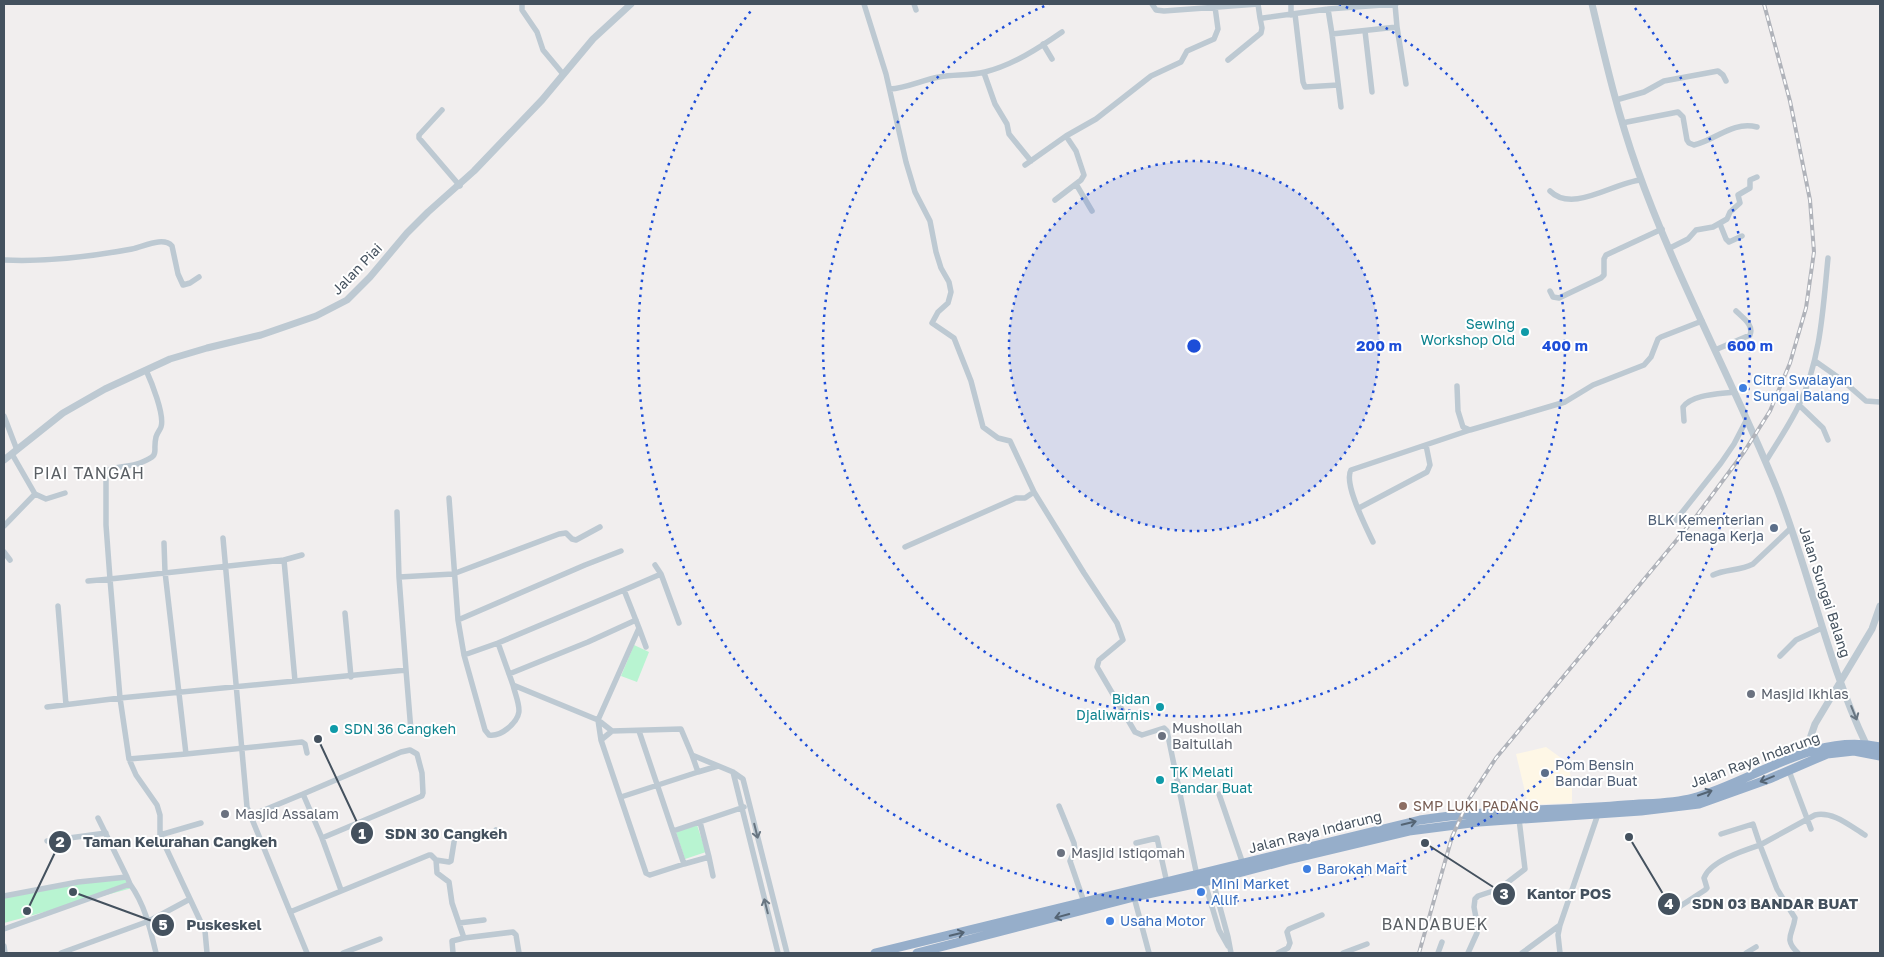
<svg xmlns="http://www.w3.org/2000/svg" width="1884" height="957" viewBox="0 0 1884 957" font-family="'Golos Text',sans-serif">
<rect width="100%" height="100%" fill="#f1eeee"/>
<!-- commercial -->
<path fill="#fef7e6" d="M1546,747L1568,763L1572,783V803L1524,805L1527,800L1516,754Z"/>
<!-- green -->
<path fill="#b8f4d1" d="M634,645L649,652L637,682L621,676Z
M697,825L706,852L685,859L676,832Z
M126,879L132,888L4,923V898L79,884Z"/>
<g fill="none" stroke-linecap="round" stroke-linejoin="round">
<!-- minor -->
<path stroke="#bdc9d2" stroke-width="5.5" d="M522,4V10L537,32L543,50L563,74
M864,4L886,74L906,162L915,192L930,221L936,252L941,268L949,282L951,292L948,303L938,312L932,323L954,338L971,381L983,427L998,438L1010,441L1034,492L1084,573L1117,623L1123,640L1099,660L1097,667L1135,732L1142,735L1164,728L1167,731L1197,876
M914,4L916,10
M1152,4L1156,10L1164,11L1258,4L1260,18H1263L1328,9L1396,4
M1395,4L1397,27
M1328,9L1332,34L1397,27L1406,84
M1295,14L1303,82L1305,87L1338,85
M1291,15V4
M1365,31L1372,92
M1332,34L1341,107
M1043,44L1052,59
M1228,60L1261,33L1262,28L1260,18
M984,73L995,104L1007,124L1009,134L1031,161
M890,89C907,88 922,80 939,77C954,74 969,76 985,72C1013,65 1039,48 1062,32
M1616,100L1644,92L1664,81L1718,71L1723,75L1726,81
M442,110L419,135V138L460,186
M1622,123L1678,112L1683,117L1687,140L1689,143L1694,145C1716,140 1732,121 1757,127
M1025,165L1066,136L1096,119L1151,76L1181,62L1187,51L1214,39L1218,29L1215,7
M1076,184L1092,211
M1550,191C1573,214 1614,182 1641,180
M1055,200L1081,180L1084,175L1076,151L1066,136
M1720,224L1726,239L1729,242L1742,236
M1670,248L1688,239L1696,230L1713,227L1727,219L1730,212L1740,203L1738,195L1750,188V180L1757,177
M4,260C47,262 89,257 132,249C143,247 163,236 172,246L178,274L183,285L190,283L199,277
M1550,291L1553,297L1559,298L1601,278L1604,275V259L1606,255L1662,229
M1715,350L1750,335C1754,325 1743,318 1736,311
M1815,361L1842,380L1866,401L1880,402
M1457,386L1458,411L1463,427L1470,430L1477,428L1565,402L1593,385L1644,365L1651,357L1658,339L1661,337L1702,321
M1799,405L1823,428L1828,440
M4,416L17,450
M1684,421L1683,407C1692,394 1720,394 1734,392
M12,454L35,494
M1766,461C1777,443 1790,424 1799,405C1821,359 1823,308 1828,258
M449,498L458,620L585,565L621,551
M1359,508L1427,472L1430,465L1426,445
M1676,520L1721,463L1734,444L1747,419
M4,526L35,494L46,499L65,493
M223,538L247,807L307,953
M1373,542C1366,527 1343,483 1351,470L1470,430
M905,547L1016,498H1025L1034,492
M4,552L10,560
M284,560L302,555
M655,565L661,574L679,623
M1713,575C1726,569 1740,571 1753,564L1791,528
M399,577L453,574L559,534L566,533L572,539L576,540L600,527
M88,581L110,579L106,525V471C114,466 130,467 140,463C162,454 152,454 156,437C157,433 160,430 161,427C165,415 151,381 146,370
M624,590L639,628L598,720L513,685L498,643Z
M624,590L661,574
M58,606L66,705
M345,613L351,677
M458,620L464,655L485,730L489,735C496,736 502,733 507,729C526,714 518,705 513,685
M639,628L646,647
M464,655L498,643
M1780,656L1796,640L1822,628
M406,670L411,731
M509,674L588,642L636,620
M295,681L406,670L399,577L397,512
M47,707L120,698L295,681L284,560L110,579L120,698L129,759L136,775L157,805L160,815V835L205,931L207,953
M639,731L684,864L709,857L700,822
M601,740L598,720L612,731
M186,754L302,742L305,744L307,753
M692,755L733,772L743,779L787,953
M129,759L186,754L165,572L164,543
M1789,771L1811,829
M698,772L718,766
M733,772L778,953
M303,794L401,752L410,750L417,754L422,773L423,793L422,796L322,838
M1219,794L1243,864
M621,797L698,772L692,755L681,729L612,731L601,740L646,873L650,875L684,864
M1059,806L1074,843L1075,850L1070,861L1084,902
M250,816L303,794L322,838L341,890
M98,818L127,877
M496,830L492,835L457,833L455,836L451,861L449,862L436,860L437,873L449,882L452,903L464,938L513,932L516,935L519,953
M673,831L744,807
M160,835L201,823
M47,841L106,833
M1136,843L1157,838L1167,883
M709,857L713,876
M1212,878L1228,937L1231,953
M1204,880L1219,930L1228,946
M4,896L78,882L127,877L130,884
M1134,897L1149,953
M1679,907L1705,890L1707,888L1704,878C1710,861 1745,850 1760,845L1753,824L1721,834
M290,912L429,855H431L436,860
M459,923L484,920
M4,929L130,884C145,905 150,928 156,953
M4,946L5,953
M61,953L149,921L190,899
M343,953L380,939
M453,953L452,941L464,938
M1278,953L1288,948L1290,943L1287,932L1289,929L1322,915
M1343,953L1367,944
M1438,953L1442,942
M1468,953L1477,933V923L1474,907L1475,899L1478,896L1499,889L1525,869L1519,819
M1522,953L1560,925
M1560,953L1558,935L1560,925L1598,814
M1746,953L1756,947
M1798,953C1783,939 1793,934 1795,918L1777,889L1760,845L1815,815C1833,811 1850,826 1865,835"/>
<!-- tertiary -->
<path stroke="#bdc9d2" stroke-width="7" d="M1592,4C1605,59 1618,115 1637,168C1676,278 1733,381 1777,489C1810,573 1827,662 1866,744
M4,460L63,413L105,389L170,359L207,348L261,335L316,316L347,300L370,277L407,233L428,212L474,171L542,100L593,39L631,4
M1805,753L1815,724L1872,629L1880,606"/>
<!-- trunk -->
<path stroke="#96aeca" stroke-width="9" d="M875,953L1420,820C1488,809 1556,811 1625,805C1647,803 1671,804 1693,798C1755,781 1813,732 1880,747
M917,953L1134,897L1212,880L1288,860L1409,831L1479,822L1641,811L1699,804L1769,779L1827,754L1854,751L1880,756"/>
<!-- rail casing -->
<g stroke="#b0b3ba" stroke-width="4">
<path id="rail" d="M1419,953L1452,837L1469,799L1496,758L1695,518L1744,452L1770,411L1790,363L1806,308L1814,252L1810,200L1790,101L1764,4"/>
</g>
<!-- rail -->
<use href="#rail" stroke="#fff" stroke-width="2" stroke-dasharray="5.5" stroke-linecap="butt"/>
</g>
<!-- one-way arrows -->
<defs><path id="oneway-shaft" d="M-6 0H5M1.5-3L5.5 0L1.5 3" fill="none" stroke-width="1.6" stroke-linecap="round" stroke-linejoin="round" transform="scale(1.25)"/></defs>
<g stroke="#687581">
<use href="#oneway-shaft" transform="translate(1854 713) rotate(68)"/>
<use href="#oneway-shaft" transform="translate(756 831) rotate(76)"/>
<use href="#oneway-shaft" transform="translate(766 906) rotate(-104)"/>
</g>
<g stroke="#546474">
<use href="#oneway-shaft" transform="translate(1767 779) rotate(158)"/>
<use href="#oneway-shaft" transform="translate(1705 793) rotate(-19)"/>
<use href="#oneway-shaft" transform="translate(1409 823) rotate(-14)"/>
<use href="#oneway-shaft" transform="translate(1062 916) rotate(165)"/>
<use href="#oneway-shaft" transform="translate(957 934) rotate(-14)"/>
</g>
<!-- distance rings -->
<circle cx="1194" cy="346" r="185" fill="#1d4ed8" fill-opacity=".12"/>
<g fill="none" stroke="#1d4ed8" stroke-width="2.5" stroke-dasharray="2.5 5">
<circle cx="1194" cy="346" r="185"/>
<path d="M1339 4A371 371 0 1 1 1049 4"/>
<path d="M1635 8A556 556 0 1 1 753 8"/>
</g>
<!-- markers -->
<g fill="#0f9aa8" stroke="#fff" stroke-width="2">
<circle cx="1525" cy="332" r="5"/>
<circle cx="1160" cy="707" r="5"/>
<circle cx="334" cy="729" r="5"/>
<circle cx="1160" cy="780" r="5"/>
</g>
<g fill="#3f7fe0" stroke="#fff" stroke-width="2">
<circle cx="1743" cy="388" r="5"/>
<circle cx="1307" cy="869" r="5"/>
<circle cx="1201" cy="892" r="5"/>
<circle cx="1110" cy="921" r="5"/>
</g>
<g fill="#5c6f8a" stroke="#fff" stroke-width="2">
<circle cx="1774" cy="528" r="5"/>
<circle cx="1545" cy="773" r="5"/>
</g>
<g fill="#6b7280" stroke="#fff" stroke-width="2">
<circle cx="1751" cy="694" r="5"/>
<circle cx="1162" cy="736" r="5"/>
<circle cx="225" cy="814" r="5"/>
<circle cx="1061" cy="853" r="5"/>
</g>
<circle fill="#8d6e63" stroke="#fff" stroke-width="2" cx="1403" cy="806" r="5"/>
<g text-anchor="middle" stroke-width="4" stroke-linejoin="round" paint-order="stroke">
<!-- street labels -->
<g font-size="14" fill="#44515e" stroke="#fff">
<text transform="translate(357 269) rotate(-46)" y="5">Jalan Piai</text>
<text transform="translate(1825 592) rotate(72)" y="5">Jalan Sungai Balang</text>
<text transform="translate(1755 760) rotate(-20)" y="5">Jalan Raya Indarung</text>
<text transform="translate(1315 832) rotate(-14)" y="5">Jalan Raya Indarung</text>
</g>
<!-- culture labels -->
<g font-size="14" fill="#0d838f" stroke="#fff" text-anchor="end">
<text x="1515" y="329">Sewing<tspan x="1515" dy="16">Workshop Old</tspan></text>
<text x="1150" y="704">Bidan<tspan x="1150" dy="16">Djaliwarnis</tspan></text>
<text x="344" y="734" text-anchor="start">SDN 36 Cangkeh</text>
<text x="1170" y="777" text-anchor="start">TK Melati<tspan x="1170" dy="16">Bandar Buat</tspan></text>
</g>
<!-- shop labels -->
<g font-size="14" fill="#366cbe" stroke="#fff" text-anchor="start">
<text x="1753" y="385">Citra Swalayan<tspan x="1753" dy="16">Sungai Balang</tspan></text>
<text x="1317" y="874">Barokah Mart</text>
<text x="1211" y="889">Mini Market<tspan x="1211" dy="16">Allif</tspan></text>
<text x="1120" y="926">Usaha Motor</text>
</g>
<!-- service labels -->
<g font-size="14" fill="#4e5e75" stroke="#fff" text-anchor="end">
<text x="1764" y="525">BLK Kementerian<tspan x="1764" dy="16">Tenaga Kerja</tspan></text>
<text x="1555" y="770" text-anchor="start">Pom Bensin<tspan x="1555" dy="16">Bandar Buat</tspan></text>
</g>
<!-- worship labels -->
<g font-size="14" fill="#5b616d" stroke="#fff" text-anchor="start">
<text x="1761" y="699">Masjid Ikhlas</text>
<text x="1172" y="733">Mushollah<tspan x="1172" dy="16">Baitullah</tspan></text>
<text x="235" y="819">Masjid Assalam</text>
<text x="1071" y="858">Masjid Istiqomah</text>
</g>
<!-- education labels -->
<g font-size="14" fill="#785e54" stroke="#fff" text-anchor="start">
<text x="1413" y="811">SMP LUKI PADANG</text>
</g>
<!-- quarter labels -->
<g font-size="16" letter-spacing="1" fill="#5a5f64" stroke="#fff">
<text x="89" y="479">PIAI TANGAH</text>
<text x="1435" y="930">BANDABUEK</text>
</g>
</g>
<circle cx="1194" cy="346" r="8" fill="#1d4ed8" stroke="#fff" stroke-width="2.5"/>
<g font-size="15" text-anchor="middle" font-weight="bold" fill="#1d4ed8" stroke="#fff" stroke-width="4" stroke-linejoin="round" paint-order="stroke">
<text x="1379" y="351">200 m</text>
<text x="1565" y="351">400 m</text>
<text x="1750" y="351">600 m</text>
</g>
<!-- callouts -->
<path fill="none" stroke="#44515e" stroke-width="2" d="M318 739L362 833M27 911L60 842M1425 843L1504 894M1629 837L1669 904M73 892L163 925"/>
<g fill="#44515e" stroke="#fff" stroke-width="2">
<circle cx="318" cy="739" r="5"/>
<circle cx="27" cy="911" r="5"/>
<circle cx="1425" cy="843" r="5"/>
<circle cx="1629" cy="837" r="5"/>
<circle cx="73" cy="892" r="5"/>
<circle cx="362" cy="833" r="12"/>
<circle cx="60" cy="842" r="12"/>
<circle cx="1504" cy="894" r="12"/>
<circle cx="1669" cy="904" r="12"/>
<circle cx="163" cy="925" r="12"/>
</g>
<g font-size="15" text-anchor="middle" font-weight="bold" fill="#fff">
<text x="362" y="839">1</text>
<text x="60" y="847">2</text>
<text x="1504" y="899">3</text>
<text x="1669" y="909">4</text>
<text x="163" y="930">5</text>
</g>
<g font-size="15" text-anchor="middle" font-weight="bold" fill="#44515e" stroke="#fff" stroke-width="4" stroke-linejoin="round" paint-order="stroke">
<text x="446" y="839">SDN 30 Cangkeh</text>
<text x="180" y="847">Taman Kelurahan Cangkeh</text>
<text x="1569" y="899">Kantor POS</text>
<text x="1775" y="909">SDN 03 BANDAR BUAT</text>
<text x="224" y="930">Puskeskel</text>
</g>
<!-- border -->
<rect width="1884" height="957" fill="none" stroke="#44515e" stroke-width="10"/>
</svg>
